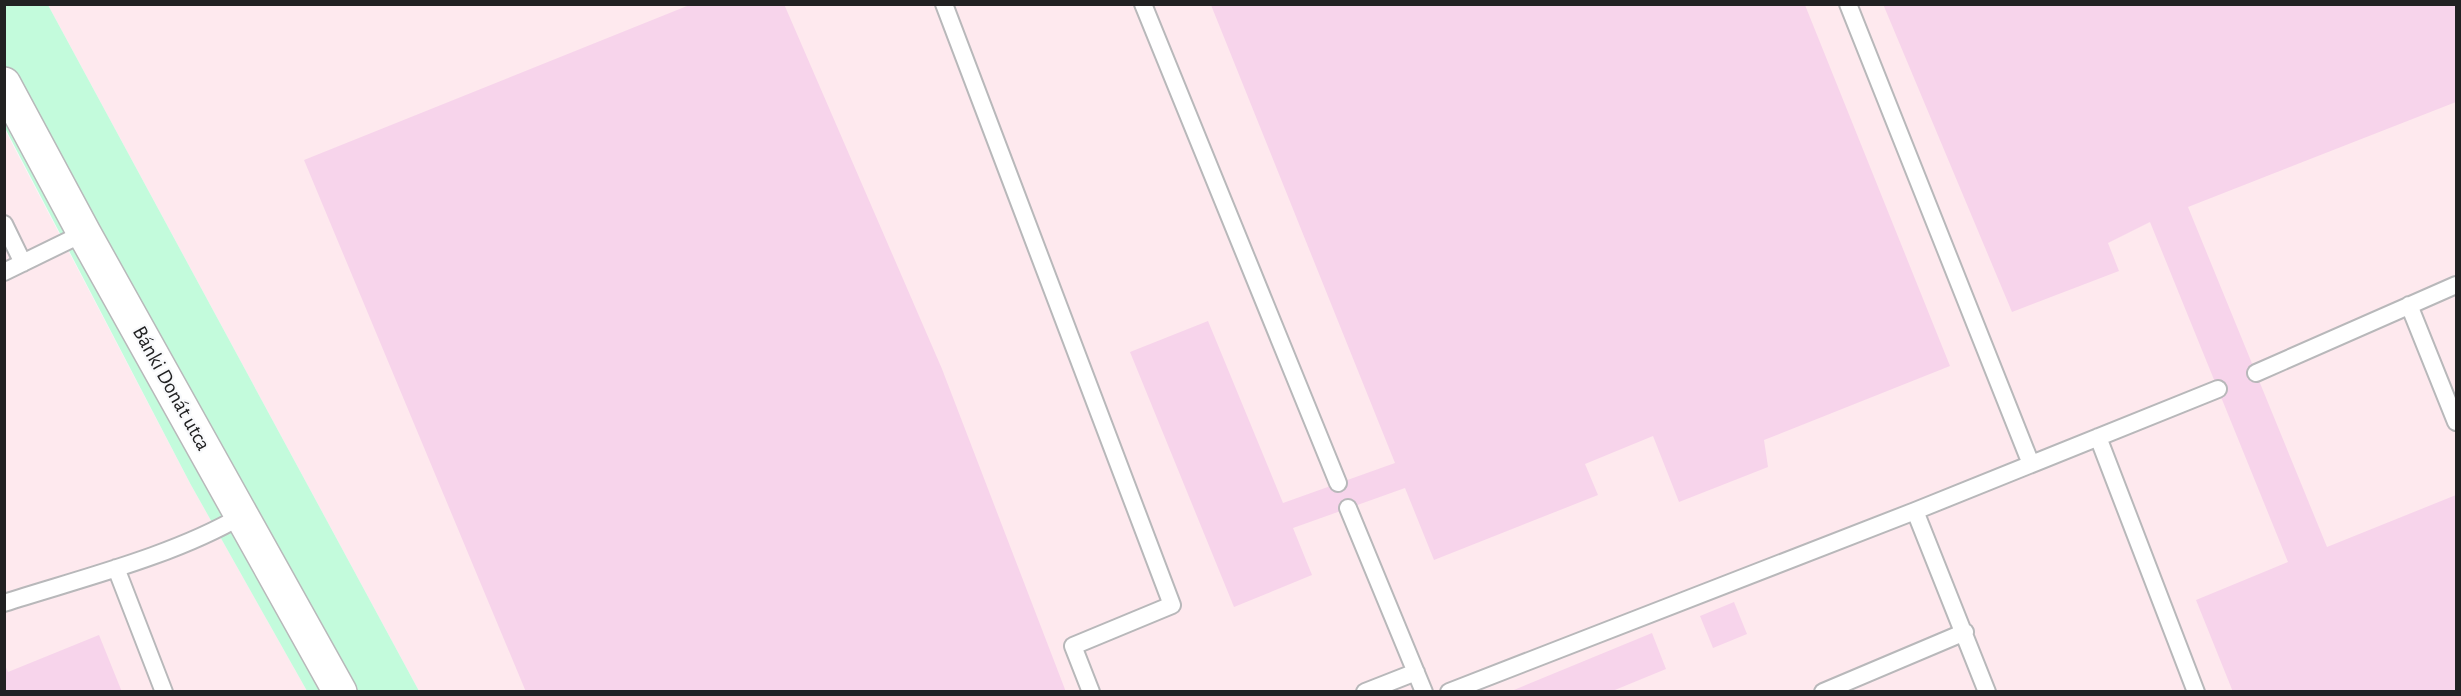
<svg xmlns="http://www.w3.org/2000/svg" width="2461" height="696" viewBox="0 0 2461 696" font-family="'Alegreya Sans',sans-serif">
<rect width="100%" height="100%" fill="#f8f9fb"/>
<!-- industrial -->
<path fill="#fee9ee" d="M48,5H2456V691H419Z
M4,128L191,485L307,691H5Z"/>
<!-- green -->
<path fill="#c3fbdc" d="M4,5H48L419,691H307L191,485L5,128Z"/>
<!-- building -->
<path fill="#f7d4eb" d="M692,4H784L942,369L1066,692H526L304,160Z
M1883,4H2456V102L2188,207L2327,547L2456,495V692H2233L2196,600L2288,562L2150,222L2108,243L2119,271L2012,312Z
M1211,5H1805L1950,366L1764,440L1768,467L1679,502L1653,436L1585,464L1598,495L1434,560L1405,488L1293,528L1312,575L1234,607L1130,352L1208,321L1283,503L1395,463Z
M1734,602L1747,634L1713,648L1700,616Z
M1652,633L1666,669L1610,692H1509Z
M99,635L122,692H4V663L8,672Z"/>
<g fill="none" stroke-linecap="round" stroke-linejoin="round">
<!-- service casing -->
<g stroke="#b8b8ba" stroke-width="20">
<path id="service" d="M944,4L1172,605L1073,646L1091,692
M1143,4L1338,483
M1848,4L2031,464
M4,224L23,263
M4,272L84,233
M2409,305L2456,422
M2256,373L2456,285
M2098,437L2196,692
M1348,508L1424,692
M1915,511L1987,692
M116,568L164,692
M4,603C82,578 173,556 243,515
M1365,692L1416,672
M1449,692L1915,511L2218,389
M1823,692L1965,632"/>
</g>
<!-- minor casing -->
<g stroke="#b8b8ba" stroke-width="36">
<path id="minor" d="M4,84L84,233L340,692"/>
</g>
<!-- service -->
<use href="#service" stroke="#fff" stroke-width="16"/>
<!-- minor -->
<use href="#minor" stroke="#fff" stroke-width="33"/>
</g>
<g text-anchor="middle" stroke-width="4.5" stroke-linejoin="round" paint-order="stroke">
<!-- street labels -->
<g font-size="21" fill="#212122" stroke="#f8f9fb">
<text transform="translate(172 388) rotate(61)" y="7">Bánki Donát utca</text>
</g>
</g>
<!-- border -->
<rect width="2461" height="696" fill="none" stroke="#212122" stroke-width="12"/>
</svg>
